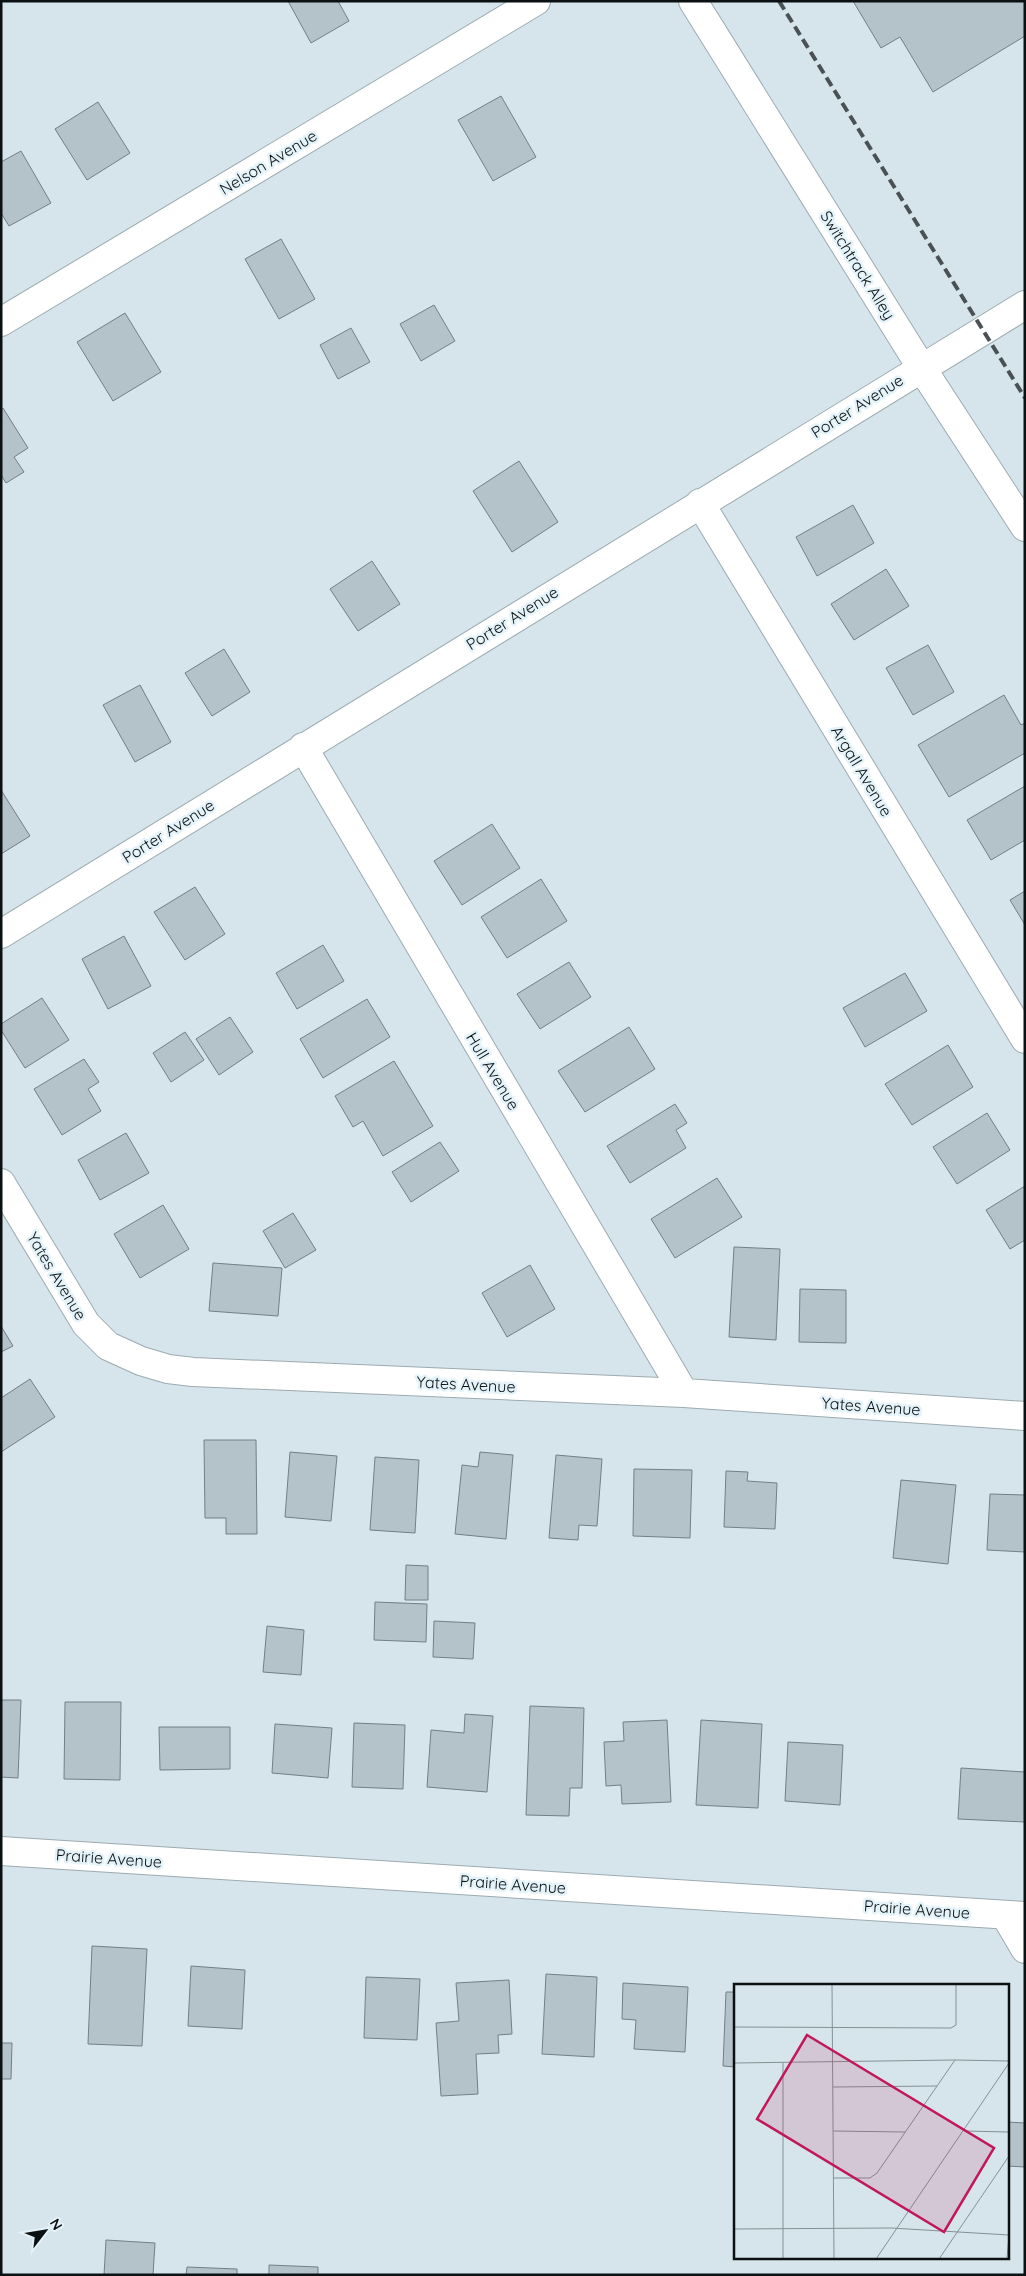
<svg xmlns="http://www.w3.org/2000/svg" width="1026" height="2276" viewBox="0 0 1026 2276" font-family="Quicksand,sans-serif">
<rect width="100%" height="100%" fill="#d6e5eb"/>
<!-- building -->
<path fill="#b4c3c9" stroke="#728085" d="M288,1H338L349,21L311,43Z
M853,1H1025V36L933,92L900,37L881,48Z
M501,96L536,157L493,181L458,120Z
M98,102L130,153L87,180L55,129Z
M21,151L51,203L9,226L1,213V162Z
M281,239L315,299L279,319L245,259Z
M434,305L455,341L421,361L400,324Z
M125,313L161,372L113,401L77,342Z
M351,328L370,362L338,379L320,345Z
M3,408L28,448L14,457L24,472L6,483L1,475V409Z
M519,461L558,522L512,552L473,491Z
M853,505L874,543L817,576L796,537Z
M372,561L400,604L358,631L330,589Z
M886,569L909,606L854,640L831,604Z
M928,645L954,692L913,715L886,668Z
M224,649L250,692L212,716L185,673Z
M140,685L171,742L135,762L103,705Z
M1004,695L1021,725L1025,723V753L949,797L918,745Z
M1025,786V840L991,860L967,820Z
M1,790L30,836L1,854Z
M492,824L520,868L462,905L434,861Z
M541,879L567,921L507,958L481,917Z
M195,887L225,934L185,960L154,912Z
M1025,891V925L1010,900Z
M124,936L151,986L108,1009L82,959Z
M323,945L344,981L297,1009L276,973Z
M569,962L591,997L540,1029L517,994Z
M905,973L927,1011L865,1047L843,1008Z
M42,998L69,1040L25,1068L1,1030V1024Z
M367,999L390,1037L323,1078L300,1039Z
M230,1017L253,1052L219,1075L196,1039Z
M629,1027L655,1069L585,1112L558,1071Z
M185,1032L204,1060L171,1082L153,1053Z
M948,1045L973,1087L912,1125L885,1084Z
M84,1059L99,1082L88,1089L101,1111L62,1135L34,1089Z
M394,1061L433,1126L383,1156L363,1121L353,1127L335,1096Z
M675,1104L687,1123L676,1130L686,1148L630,1183L607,1146Z
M987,1113L1010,1150L957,1184L933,1147Z
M126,1133L149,1173L100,1200L78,1160Z
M440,1142L459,1171L411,1202L392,1172Z
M717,1178L742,1217L675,1258L651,1219Z
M1025,1186V1240L1010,1249L986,1210Z
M163,1205L189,1249L140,1278L114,1234Z
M293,1213L316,1250L285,1268L263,1231Z
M734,1247L780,1249L776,1340L729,1337Z
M213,1263L282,1268L278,1316L209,1311Z
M530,1265L555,1309L507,1337L482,1293Z
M800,1289L846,1290V1343L799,1342Z
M1,1326L13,1346L1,1352Z
M30,1379L55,1417L1,1452V1398Z
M204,1440H256L257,1534H226V1518H205Z
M290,1452L337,1456L331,1521L285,1517Z
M480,1452L513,1455L506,1539L455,1534L462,1465L478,1467Z
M556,1455L602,1459L597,1526L579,1525L578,1540L549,1538Z
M375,1457L419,1460L415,1533L370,1530Z
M634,1469L692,1470L690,1538L633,1536Z
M726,1471L748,1472L747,1481L777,1483L775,1529L724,1527Z
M901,1480L956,1485L948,1564L893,1558Z
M990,1494L1025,1495V1552L987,1550Z
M406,1565L428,1566V1600H405Z
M375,1602L427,1604L426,1642L374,1640Z
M434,1621L475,1623L473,1659L433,1657Z
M267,1626L304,1630L301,1675L263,1672Z
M1,1700H21L18,1778L1,1777Z
M65,1702H121L120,1780L64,1779Z
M530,1706L584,1708L582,1788H570L569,1816L526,1815Z
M465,1714L493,1716L487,1792L427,1787L431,1730L464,1733Z
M667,1720L671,1802L622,1804L621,1785L606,1786L604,1742L624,1741L623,1722Z
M701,1720L762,1724L758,1808L696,1805Z
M354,1723L405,1725L403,1789L352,1787Z
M275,1724L332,1728L328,1778L272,1773Z
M159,1727H230V1769L160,1770Z
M788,1742L843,1745L840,1805L785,1801Z
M961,1768L1025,1772V1822L958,1819Z
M92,1946L147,1949L142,2046L88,2044Z
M191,1966L245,1970L242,2029L188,2026Z
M546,1974L597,1977L594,2057L542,2054Z
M366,1977L420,1979L417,2040L364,2038Z
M509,1980L512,2034L498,2035L499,2053L476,2054L478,2094L441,2096L436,2023L459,2021L456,1983Z
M623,1983L688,1987L685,2052L634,2049L636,2020L622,2019Z
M726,1992H735V2067L723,2066Z
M1,2043H12L11,2079H1Z
M1007,2122L1025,2123V2167L1007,2166Z
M106,2240L155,2243L153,2275H104Z
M269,2265L318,2267V2275H269Z
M187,2267L237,2269V2275H186Z"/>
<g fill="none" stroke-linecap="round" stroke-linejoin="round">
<!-- street casing -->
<g stroke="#9cabb0" stroke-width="30">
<path id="street" d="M693,1L921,367L1025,527
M1,322L536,1
M700,503L1025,1039
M303,747L684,1393
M1,934L1025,305
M1,1183L86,1324L108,1346L141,1361L168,1369L193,1372L684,1393L1025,1416
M1005,1915L1025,1949"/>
</g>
<!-- secondary casing -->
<g stroke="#9cabb0" stroke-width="30">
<path id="secondary" d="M1,1851L1025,1916"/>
</g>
<!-- street -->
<use href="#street" stroke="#fff" stroke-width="28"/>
<!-- secondary -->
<use href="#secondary" stroke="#fff" stroke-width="28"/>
<!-- rail -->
<path stroke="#495154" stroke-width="4" stroke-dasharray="10 5" stroke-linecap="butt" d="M779,1L1025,398"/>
</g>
<g text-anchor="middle" stroke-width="5" stroke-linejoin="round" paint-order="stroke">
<!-- street labels -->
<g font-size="16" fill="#0b1012" stroke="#e3f3f9">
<text transform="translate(268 162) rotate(-31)" y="6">Nelson Avenue</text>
<text transform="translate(858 265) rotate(58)" y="6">Switchtrack Alley</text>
<text transform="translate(857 406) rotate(-32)" y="6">Porter Avenue</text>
<text transform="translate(512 618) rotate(-32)" y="6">Porter Avenue</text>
<text transform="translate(862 771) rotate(59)" y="6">Argall Avenue</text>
<text transform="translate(168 831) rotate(-32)" y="6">Porter Avenue</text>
<text transform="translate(493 1071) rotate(59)" y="6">Hull Avenue</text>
<text transform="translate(57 1276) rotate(59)" y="6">Yates Avenue</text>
<text transform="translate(466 1384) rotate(3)" y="6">Yates Avenue</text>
<text transform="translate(871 1406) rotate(4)" y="6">Yates Avenue</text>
<text transform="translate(109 1858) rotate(4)" y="6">Prairie Avenue</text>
<text transform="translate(513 1884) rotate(4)" y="6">Prairie Avenue</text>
<text transform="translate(917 1909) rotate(4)" y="6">Prairie Avenue</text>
</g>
</g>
<!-- overview -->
<g transform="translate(734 1984)">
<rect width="275" height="275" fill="#d6e5eb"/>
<path fill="none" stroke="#859094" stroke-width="1" d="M98,0L100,275M0,43L217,44L222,41V0M0,79L221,76M49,79V275M99,103L203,102M99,147L171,148M230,147L275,148M100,194H136L143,189L221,76L275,77M0,245L157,244L275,251M142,275L275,79M205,275L275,172M273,275L275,251"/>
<path fill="#c2185b" fill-opacity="0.15" stroke="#c2185b" stroke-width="2.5" d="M73,51L260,164L210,248L23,135Z"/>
<rect width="275" height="275" fill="none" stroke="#0b1012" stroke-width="2.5"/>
</g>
<!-- border -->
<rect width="1026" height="2276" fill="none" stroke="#0b1012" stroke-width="5"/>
<!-- north arrow -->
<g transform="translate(45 2231) rotate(59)" stroke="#e3f3f9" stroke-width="4" paint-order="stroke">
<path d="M0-4L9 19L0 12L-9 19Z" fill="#0b1012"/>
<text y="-8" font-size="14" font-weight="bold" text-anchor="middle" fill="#0b1012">N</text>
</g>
</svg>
